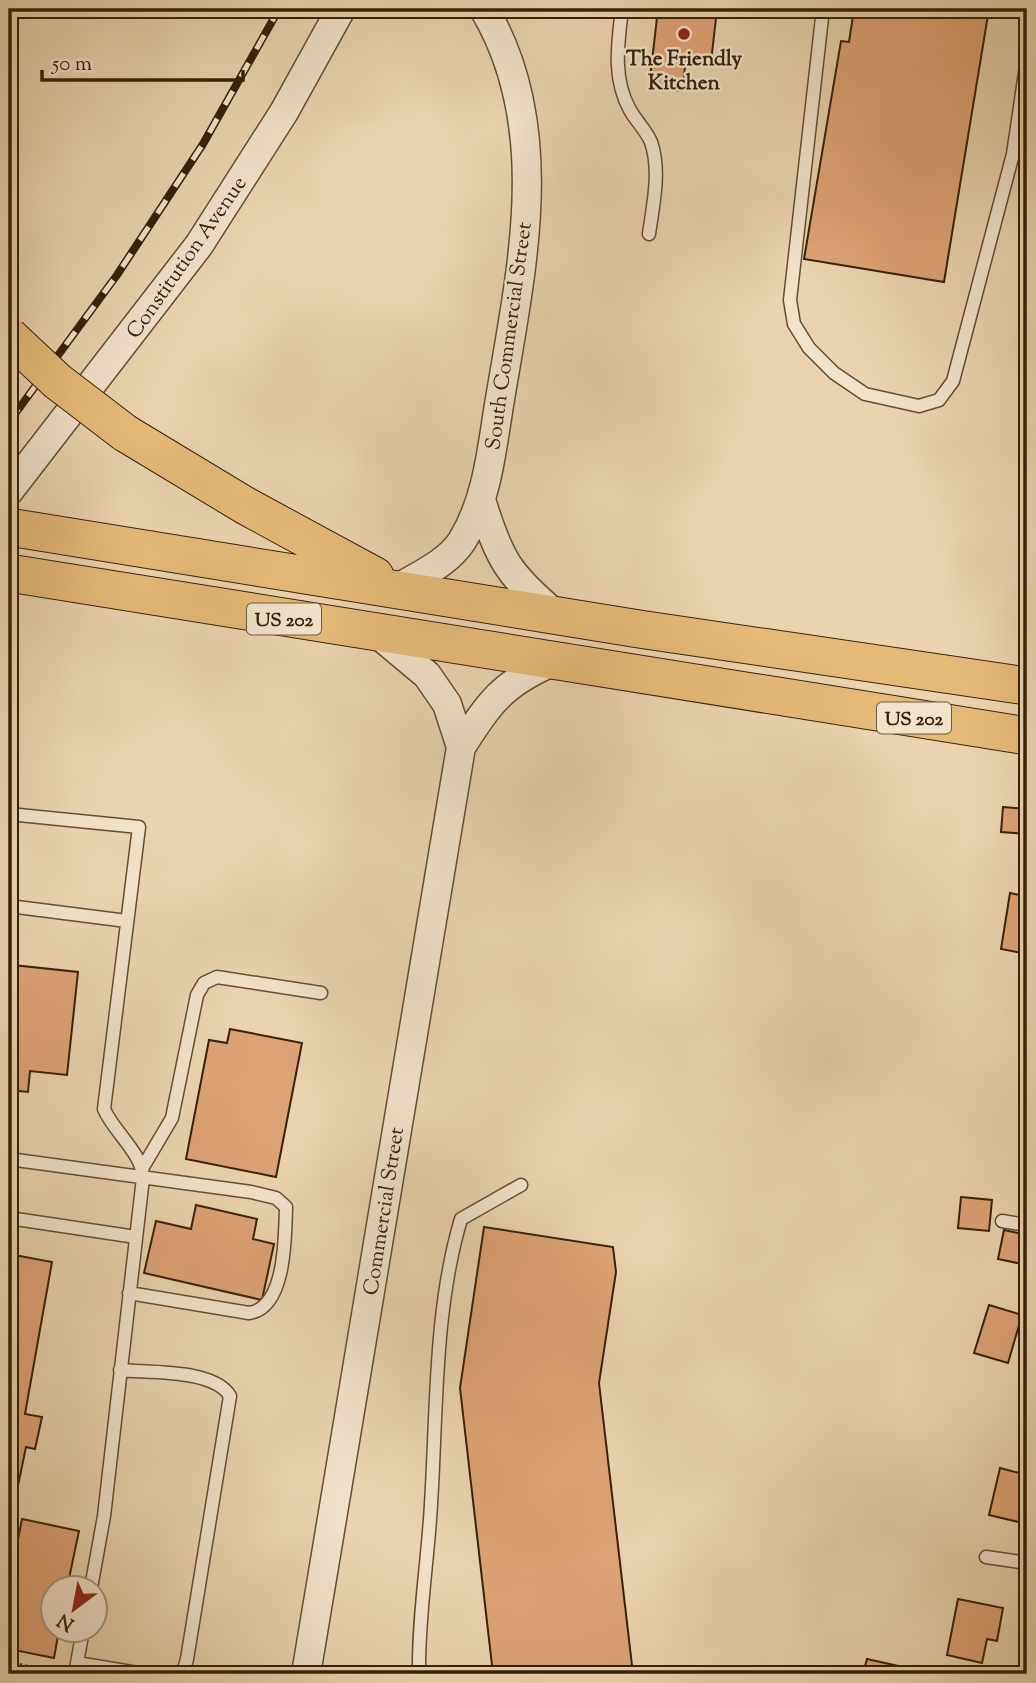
<svg xmlns="http://www.w3.org/2000/svg" width="1036" height="1683" viewBox="0 0 1036 1683" font-family="'Sorts Mill Goudy',serif">
<rect width="100%" height="100%" fill="#ead3ae"/>
<filter id="stains"><feTurbulence type="fractalNoise" baseFrequency=".00286" numOctaves="4"/><feColorMatrix values="0 0 0 0 .2 0 0 0 0 .09 0 0 0 0 .02 0 0 0 .5 -.17"/></filter>
<radialGradient id="worn" r=".72"><stop offset=".6" stop-color="#630" stop-opacity="0"/><stop offset="1" stop-color="#630" stop-opacity=".3"/></radialGradient>
<!-- building -->
<path fill="#dda276" stroke="#372009" stroke-width="2" d="M658,9H717L711,62L686,59L682,91L649,87Z
M854,9H989L944,282L804,259L841,41L849,42Z
M1003,807L1027,809V834L1001,832Z
M1027,876V954L1001,949L1010,893L1024,896Z
M13,965L78,972L67,1075L30,1071L28,1092L9,1090V974H13Z
M230,1029L302,1043L276,1177L186,1159L209,1040L227,1043Z
M961,1197L992,1200L989,1231L958,1228Z
M196,1205L257,1219L253,1239L274,1244L262,1300L144,1273L156,1221L191,1229Z
M484,1227L613,1247L616,1272L599,1383L633,1674H493L460,1388Z
M1004,1230L1027,1235V1265L998,1259Z
M9,1254L52,1262L25,1414L42,1417L35,1449L26,1447L9,1529Z
M989,1305L1022,1315L1008,1363L974,1353Z
M1000,1468L1027,1475V1524L989,1515Z
M22,1519L79,1531L67,1588H52V1630H59L54,1658L9,1649V1586Z
M958,1599L1003,1608L997,1641L987,1639L982,1663L947,1655Z
M867,1659L912,1669L910,1674H863Z"/>
<g fill="none" stroke-linecap="round" stroke-linejoin="round">
<!-- service casing -->
<g stroke="#644d32" stroke-width="15">
<path id="service" d="M622,9C618,43 612,78 630,110C636,121 646,130 651,142C661,171 653,205 649,234
M823,9L790,300L794,324L809,348L834,373L865,394L919,406L939,400L953,381L1013,154L1027,59
M9,814L139,827L104,1109C113,1131 143,1154 143,1178L104,1516L91,1588
M9,906L127,921
M9,1159L251,1192L276,1198L286,1207C285,1237 286,1308 249,1313L129,1293
M143,1167L172,1118L197,995L204,983L217,977L321,993
M9,1218L136,1237
M1002,1221L1027,1225
M120,1370C150,1373 214,1369 230,1396L187,1659L183,1673L179,1674
M986,1557L1027,1563
M77,1663L144,1674
M75,1674L83,1630
M419,1674C418,1617 428,1561 431,1504C437,1409 434,1310 461,1219L521,1185"/>
</g>
<!-- tertiary casing -->
<g stroke="#644d32" stroke-width="31">
<path id="tertiary" d="M9,491L199,245L284,112L341,9
M482,503C500,561 509,575 555,614
M398,588C418,576 448,563 462,541C489,497 492,444 501,393C522,267 554,126 484,9
M378,634L427,675L447,704L461,747
M306,1674L461,747C490,702 502,684 552,662"/>
</g>
<!-- primary casing -->
<g stroke="#372009" stroke-width="39">
<path id="primary" d="M125,433L246,506L375,576
M9,527L639,629L1027,686
M9,573L1027,736"/>
</g>
<!-- path -->
<path stroke="#372009" stroke-width="4.5" stroke-dasharray="2 3.5" stroke-linecap="butt" d="M9,1663L56,1673
M20,1674L22,1666"/>
<!-- service -->
<use href="#service" stroke="#f1e2ca" stroke-width="12"/>
<!-- tertiary -->
<use href="#tertiary" stroke="#f1e2ca" stroke-width="28"/>
<!-- primary -->
<use href="#primary" stroke="#e5ba77" stroke-width="37"/>
<!-- rail casing -->
<g stroke="#372009" stroke-width="8">
<path id="rail" d="M9,422L117,275L203,144L279,9"/>
</g>
<!-- rail -->
<use href="#rail" stroke="#f1e2ca" stroke-width="5" stroke-dasharray="16" stroke-linecap="butt"/>
<!-- primary-bridge casing -->
<g stroke="#372009" stroke-width="39" stroke-linecap="butt">
<path id="primary-bridge" d="M9,336L57,381L125,433"/>
</g>
<!-- primary-bridge -->
<use href="#primary-bridge" stroke="#e5ba77" stroke-width="37"/>
</g>
<!-- markers -->
<circle fill="#8f2418" stroke="#f1e2ca" stroke-width="2.5" cx="684" cy="34" r="7"/>
<g text-anchor="middle" stroke-width="5" stroke-linejoin="round" paint-order="stroke">
<!-- shield labels -->
<g fill="#f1e2ca" stroke="#6f5a43" stroke-width="2">
<rect x="247" y="603.5" width="74" height="31" rx="5"/>
<rect x="877" y="702.5" width="74" height="31" rx="5"/>
</g>
<g font-size="19" font-weight="bold" fill="#372009">
<text x="284" y="626">US 202</text>
<text x="914" y="725">US 202</text>
</g>
<!-- poi labels -->
<g font-size="21" font-weight="bold" fill="#372009" stroke="#f1e2ca">
<text x="684" y="65">The Friendly<tspan x="684" dy="24">Kitchen</tspan></text>
</g>
<!-- street labels -->
<g font-size="21" fill="#372009" stroke="#f1e2ca">
<text transform="translate(186 257) rotate(-55)" y="7">Constitution Avenue</text>
<text transform="translate(508 336) rotate(-82)" y="7">South Commercial Street</text>
<text transform="translate(383 1211) rotate(-81)" y="7">Commercial Street</text>
</g>
</g>
<!-- margin -->
<rect width="1036" height="1683" fill="none" stroke="#ead3ae" stroke-width="35"/>
<rect x="10" y="10" width="1015" height="1662" fill="none" stroke="#372009" stroke-width="3.5"/>
<rect x="18" y="18" width="1001" height="1648" fill="none" stroke="#372009" stroke-width="2"/>
<!-- north arrow -->
<g transform="translate(74 1609) rotate(212)"><circle r="33" fill="#f1e2ca" stroke="#a7947d" stroke-width="2"/>
<path d="M0-5L12 26L0 18L-12 26Z" fill="#8f2418"/>
<text y="-10" font-size="19" font-weight="bold" text-anchor="middle" fill="#372009">N</text>
</g>
<!-- scale -->
<path d="M42 70v10h201v-10" fill="none" stroke="#372009" stroke-width="3.5"/>
<text x="52" y="70" font-size="21" fill="#372009" stroke="#f1e2ca" stroke-width="5" paint-order="stroke">50 m</text>
<rect width="100%" height="100%" filter="url(#stains)"/>
<rect width="100%" height="100%" fill="url(#worn)"/>
</svg>
